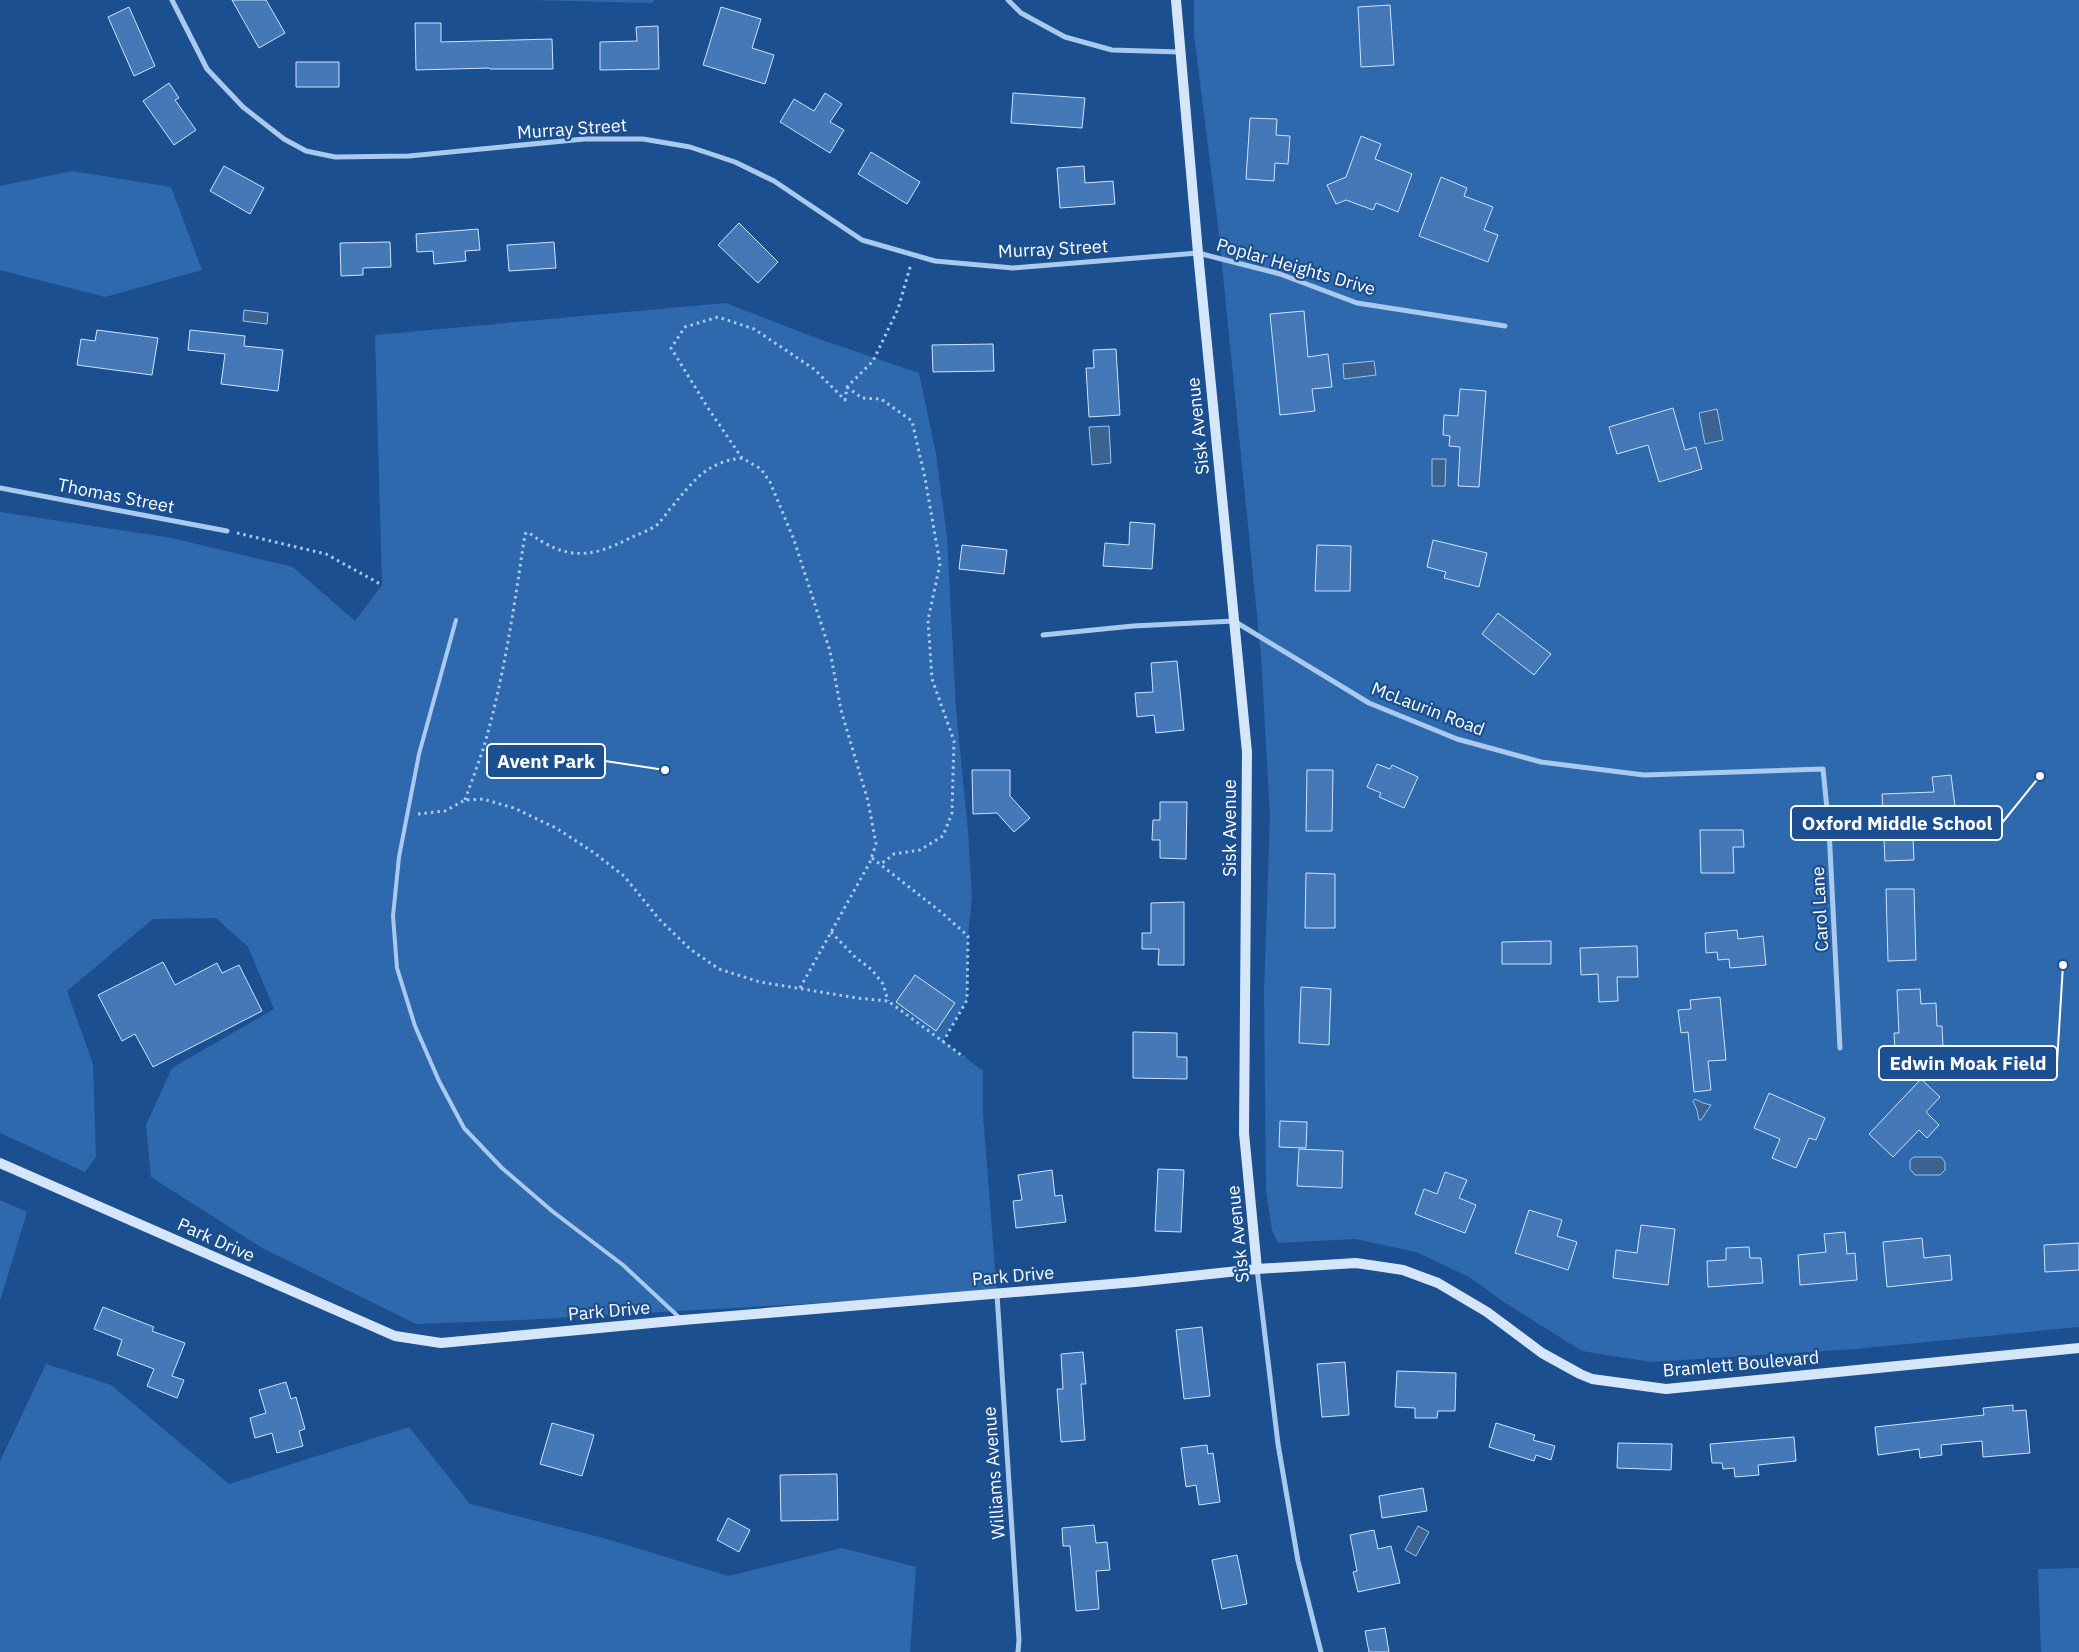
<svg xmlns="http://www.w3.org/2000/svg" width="2079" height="1652" viewBox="0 0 2079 1652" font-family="'IBM Plex Sans',sans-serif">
<rect width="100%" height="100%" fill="#1b4f8f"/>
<!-- green -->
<path fill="#2e69ad" d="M529,0H654L652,3Z
M1194,0H2079V1327L1855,1349L1651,1362L1582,1351L1505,1303L1469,1277L1416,1252L1355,1239L1278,1243L1272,1230L1266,1190L1264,993L1270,815L1261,656L1218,226L1194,35Z
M72,171L171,187L202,270L105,297L0,270V186Z
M726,303L822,340L919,373L936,454L947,536L956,710L968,831L972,898L968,936L967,1000L943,1041L983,1071V1114L997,1293L521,1320L416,1324L264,1249L151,1177L146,1125L172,1068L274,1009L248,947L216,918L153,919L67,991L93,1064L96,1157L85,1172L0,1133V512L172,538L293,567L355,621L382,585L375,335Z
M0,1200L27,1212L0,1301Z
M46,1364L111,1385L229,1484L409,1427L470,1504L607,1539L728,1576L842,1548L916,1567L910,1652H0V1461Z
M2079,1568V1652H2041L2038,1569Z"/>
<!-- water -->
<path fill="#3c6290" stroke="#9cc4f0" d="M244,310L268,313L267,324L243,321Z
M1374,361L1376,375L1344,379L1343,364Z
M1717,409L1723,440L1705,444L1699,413Z
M1109,426L1111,463L1092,465L1089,427Z
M1432,459H1446L1445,486H1432Z
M1695,1099L1703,1103L1711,1105L1701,1120H1699L1697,1110L1693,1101Z
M1914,1157H1941L1945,1162V1170L1940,1175H1915L1910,1169V1160Z
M1418,1526L1429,1532L1416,1556L1405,1550Z"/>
<!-- building -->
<path fill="#4478b7" stroke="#cfe3fa" d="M232,0H266L285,33L259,48Z
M1390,5L1394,65L1361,67L1358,7Z
M129,7L155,66L134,76L108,17Z
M721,7L761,19L752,48L774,55L765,84L703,65Z
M415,23H441V42L552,39L553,69H490L489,68L416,70Z
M658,26L659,69L600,70V42L637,41L636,27Z
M296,62H339V87H296Z
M169,83L179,98L175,100L196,130L174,145L143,101Z
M825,93L842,104L830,122L844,130L830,153L780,122L794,99L814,111Z
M1013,93L1085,98L1082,128L1011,123Z
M1250,118L1277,119L1276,135L1290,136L1288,164L1275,163L1274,181L1246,179Z
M1361,136L1381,144L1375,159L1412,174L1398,212L1376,203L1373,210L1346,200L1336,204L1327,185L1346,177Z
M871,152L920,182L907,204L858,174Z
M224,166L264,188L250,214L210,191Z
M1084,166L1085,183L1113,181L1115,204L1060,208L1057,168Z
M1441,177L1467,188L1464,196L1493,207L1484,230L1498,235L1488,262L1419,236Z
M739,223L778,262L758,283L718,245Z
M478,229L480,250L465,251L466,261L434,264L433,251L417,252L416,234Z
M390,242L391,267L363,268V275L341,276L340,243Z
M554,242L556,268L509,271L507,245Z
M1304,311L1308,357L1328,354L1332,387L1312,389L1315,411L1280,415L1270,314Z
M97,330L158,338L152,375L77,365L81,339L95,341Z
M190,330L245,336L244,346L283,350L278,391L221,384L225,354L188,350Z
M993,344L994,371L933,372L932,345Z
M1116,349L1120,415L1089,417L1086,368H1094L1093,350Z
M1460,389L1486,391L1479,487L1458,486L1460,447L1449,446L1450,436L1443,435L1444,415L1458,416Z
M1673,408L1685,450L1696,447L1702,469L1659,482L1648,445L1617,454L1609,427Z
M1130,522L1155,524L1152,569L1103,566L1105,543L1129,545Z
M1433,540L1487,553L1479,587L1444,578L1446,572L1427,567Z
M962,545L1007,550L1004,574L959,569Z
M1317,545L1351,546L1350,591H1315Z
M1498,613L1551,654L1534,675L1482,634Z
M1177,661L1184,730L1156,733L1154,715L1137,717L1135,693L1153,692L1151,663Z
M1377,764L1390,769L1392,765L1418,777L1404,808L1379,797L1381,793L1367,787Z
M972,770H1010V796L1030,818L1014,832L997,813L973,814Z
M1307,770H1333L1332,831H1306Z
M1951,775L1956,814L1912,819L1914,860L1885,861L1882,794L1934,792L1932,777Z
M1160,802H1187L1186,859L1160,858V840H1152L1153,820H1160Z
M1700,830H1743L1744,847H1733L1734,873H1701Z
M1306,873L1335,874V928H1305Z
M1886,889H1914L1916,960L1888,961Z
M1184,902V965H1158L1159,949H1142V933H1151V903Z
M1737,930L1738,939L1763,936L1766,965L1730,968L1729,959L1718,960L1717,952L1706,953L1705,933Z
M1551,941V964H1502V942Z
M1637,946L1638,977H1617L1618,1001L1599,1002L1598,974L1581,975L1580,948Z
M163,962L175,985L217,963L222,973L239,965L262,1011L153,1067L135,1034L122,1041L98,995Z
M915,975L955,1003L936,1031L896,1002Z
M1301,987L1331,989L1329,1045L1299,1043Z
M1920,989L1921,1004L1936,1003L1937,1026H1942L1943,1047L1895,1049L1894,1033H1899L1897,990Z
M1720,997L1726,1060L1708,1061L1711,1090L1694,1092L1688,1032L1681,1033L1678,1010L1691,1009L1690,1000Z
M1133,1032L1177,1033V1057H1187V1079L1133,1078Z
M1921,1079L1940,1097L1926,1112L1939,1125L1927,1138L1919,1130L1893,1157L1869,1134Z
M1769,1093L1825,1118L1816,1140L1809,1138L1796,1168L1772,1158L1780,1139L1754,1128Z
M1280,1121L1307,1122L1306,1148L1279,1147Z
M1299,1149L1343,1151L1342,1188L1297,1186Z
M1158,1169L1184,1170L1181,1232L1155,1231Z
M1052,1170L1055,1196L1062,1195L1066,1222L1016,1228L1013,1201L1022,1200L1018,1175Z
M1445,1172L1467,1180L1459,1198L1476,1205L1465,1233L1415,1214L1424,1189L1437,1194Z
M1529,1210L1562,1220L1557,1236L1577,1242L1568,1270L1515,1253Z
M1641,1225L1675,1229L1668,1285L1613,1278L1616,1250L1637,1253Z
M1845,1232L1847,1254L1855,1253L1857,1280L1800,1285L1798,1255L1826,1252L1824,1234Z
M1922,1238L1924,1258L1950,1255L1952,1280L1887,1287L1883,1242Z
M2079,1243V1270L2045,1272L2044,1245Z
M1749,1247L1750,1258H1761L1763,1283L1708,1287L1707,1261L1726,1260V1248Z
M103,1307L154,1327L152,1331L185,1343L172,1376L184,1380L177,1398L147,1386L154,1369L117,1355L122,1340L94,1329Z
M1202,1327L1210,1396L1184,1399L1176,1330Z
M1083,1352L1086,1384H1081L1085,1440L1061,1442L1057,1389H1063L1061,1354Z
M1345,1362L1349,1415L1322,1417L1317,1364Z
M1397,1371L1456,1373L1455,1411H1438L1437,1418H1415V1408L1395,1407Z
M286,1382L291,1399L296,1397L305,1429L299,1431L303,1446L277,1453L272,1433L255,1438L250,1418L266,1413L259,1390Z
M2013,1405V1411L2026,1410L2030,1453L1983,1457L1982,1441L1941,1445L1942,1455L1920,1458L1919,1449L1878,1455L1875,1427L1984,1415L1983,1408Z
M552,1423L594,1435L582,1476L540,1464Z
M1496,1423L1535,1435L1533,1440L1555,1446L1551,1460L1536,1455L1534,1461L1489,1447Z
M1794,1437L1796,1461L1758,1465L1759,1475L1735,1477L1734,1468L1723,1469L1722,1463H1712L1710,1444Z
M1618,1443L1672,1444L1671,1470L1617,1468Z
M1207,1445L1208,1454L1213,1453L1220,1502L1199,1505L1196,1485L1186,1487L1181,1448Z
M837,1474L838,1520L781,1521L780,1475Z
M1423,1488L1427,1511L1382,1518L1379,1496Z
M728,1518L750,1530L739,1552L717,1540Z
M1094,1525L1096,1543L1107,1542L1110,1570L1096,1571L1099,1609L1076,1611L1070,1546H1063L1062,1528Z
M1374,1530L1378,1549L1391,1546L1400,1583L1358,1592L1353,1572L1357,1571L1350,1535Z
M1237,1555L1247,1604L1222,1609L1212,1560Z
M1385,1628L1389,1652H1369L1365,1631Z"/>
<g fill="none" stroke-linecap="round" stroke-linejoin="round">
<!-- path -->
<path stroke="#a9c9ee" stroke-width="3" stroke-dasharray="2.5 4" stroke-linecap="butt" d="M847,387L862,398L881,399L912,421L925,478L940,564L928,620L932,679L954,741L952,813L943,836L920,850L894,854L881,864
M237,533L326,554L382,585
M465,800C473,777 482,755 488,732C506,666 515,600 525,534L528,532C565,560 590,559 630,538C639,534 651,530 658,524C662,520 666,514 670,509C692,483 705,462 742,458
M418,814L445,811L465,800L483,799L514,808L556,828L593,852L624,876L659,919L690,949L719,969L760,982L857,998L888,1001L964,1057
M872,858L941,912L968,936L967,1000L943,1042
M831,932L854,956L872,970L883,984L888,1001
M800,988L870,862L876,844L868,801L841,710L830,651L794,540L770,482L761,469L742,458L708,408L671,348L685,327L718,317L754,329L814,369L845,400L847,387L873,361L898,309L911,264"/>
<!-- lane -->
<path stroke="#a9c9ee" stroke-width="4" d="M456,620L419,754L399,857L393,916L397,968L415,1026L439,1081L464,1128L502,1168L552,1211L623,1265L681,1319"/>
<!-- street -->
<path stroke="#a9c9ee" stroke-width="5" d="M172,0L207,69L243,107L284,139L306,151L335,157L409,156L584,139H643L690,147L735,162L774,181L862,240L935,261L1013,268L1198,253L1280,274L1357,303L1505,326
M1008,0L1021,13L1065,37L1112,50L1180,52
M0,488L227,531
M1043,635L1133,626L1234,621L1369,703L1457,739L1541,762L1644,775L1823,769L1829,829L1840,1048
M1257,1269L1278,1444L1298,1561L1321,1652
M997,1294L1019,1640L1018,1652"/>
<!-- secondary -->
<path stroke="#d6e6fa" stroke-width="10" d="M1176,0L1198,253L1247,752L1244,1133L1257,1269
M0,1163L395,1336L441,1343L683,1320L1135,1282L1257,1269L1356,1263L1403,1270L1438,1283L1487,1312L1542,1353L1580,1374L1592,1379L1666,1389L2079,1348"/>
</g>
<g text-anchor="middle" stroke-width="4.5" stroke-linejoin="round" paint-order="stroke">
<!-- street labels -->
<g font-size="18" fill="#fff" stroke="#1b4f8f">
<text transform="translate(572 129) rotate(-4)" y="6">Murray Street</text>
<text transform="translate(1053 249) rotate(-3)" y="6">Murray Street</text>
<text transform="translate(1296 267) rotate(16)" y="6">Poplar Heights Drive</text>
<text transform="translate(1198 426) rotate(-96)" y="6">Sisk Avenue</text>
<text transform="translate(116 496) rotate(11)" y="6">Thomas Street</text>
<text transform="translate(1428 709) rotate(21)" y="6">McLaurin Road</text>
<text transform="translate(1230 828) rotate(-90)" y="6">Sisk Avenue</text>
<text transform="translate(1820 909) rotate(-93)" y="6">Carol Lane</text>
<text transform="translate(1238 1234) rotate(-96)" y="6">Sisk Avenue</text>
<text transform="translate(216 1240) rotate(24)" y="6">Park Drive</text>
<text transform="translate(1013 1276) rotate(-5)" y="6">Park Drive</text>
<text transform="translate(609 1311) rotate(-5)" y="6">Park Drive</text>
<text transform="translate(1741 1364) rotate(-5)" y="6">Bramlett Boulevard</text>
<text transform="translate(994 1473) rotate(-94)" y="6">Williams Avenue</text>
</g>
</g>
<!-- callouts -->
<path fill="none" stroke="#fff" stroke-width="2" d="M665 770L605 761M2040 776L2002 823M2063 965L2057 1063"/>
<g fill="#fff" stroke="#1b4f8f" stroke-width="2">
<circle cx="665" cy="770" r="5"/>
<circle cx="2040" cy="776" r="5"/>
<circle cx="2063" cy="965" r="5"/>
</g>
<g fill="#1b4f8f" stroke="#fff" stroke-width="2">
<rect x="487" y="744" width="118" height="34" rx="5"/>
<rect x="1791" y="806" width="211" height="34" rx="5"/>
<rect x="1879" y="1046" width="178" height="34" rx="5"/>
</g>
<g font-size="19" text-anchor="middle" font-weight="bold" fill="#fff">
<text x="546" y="768">Avent Park</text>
<text x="1897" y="830">Oxford Middle School</text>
<text x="1968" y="1070">Edwin Moak Field</text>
</g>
</svg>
